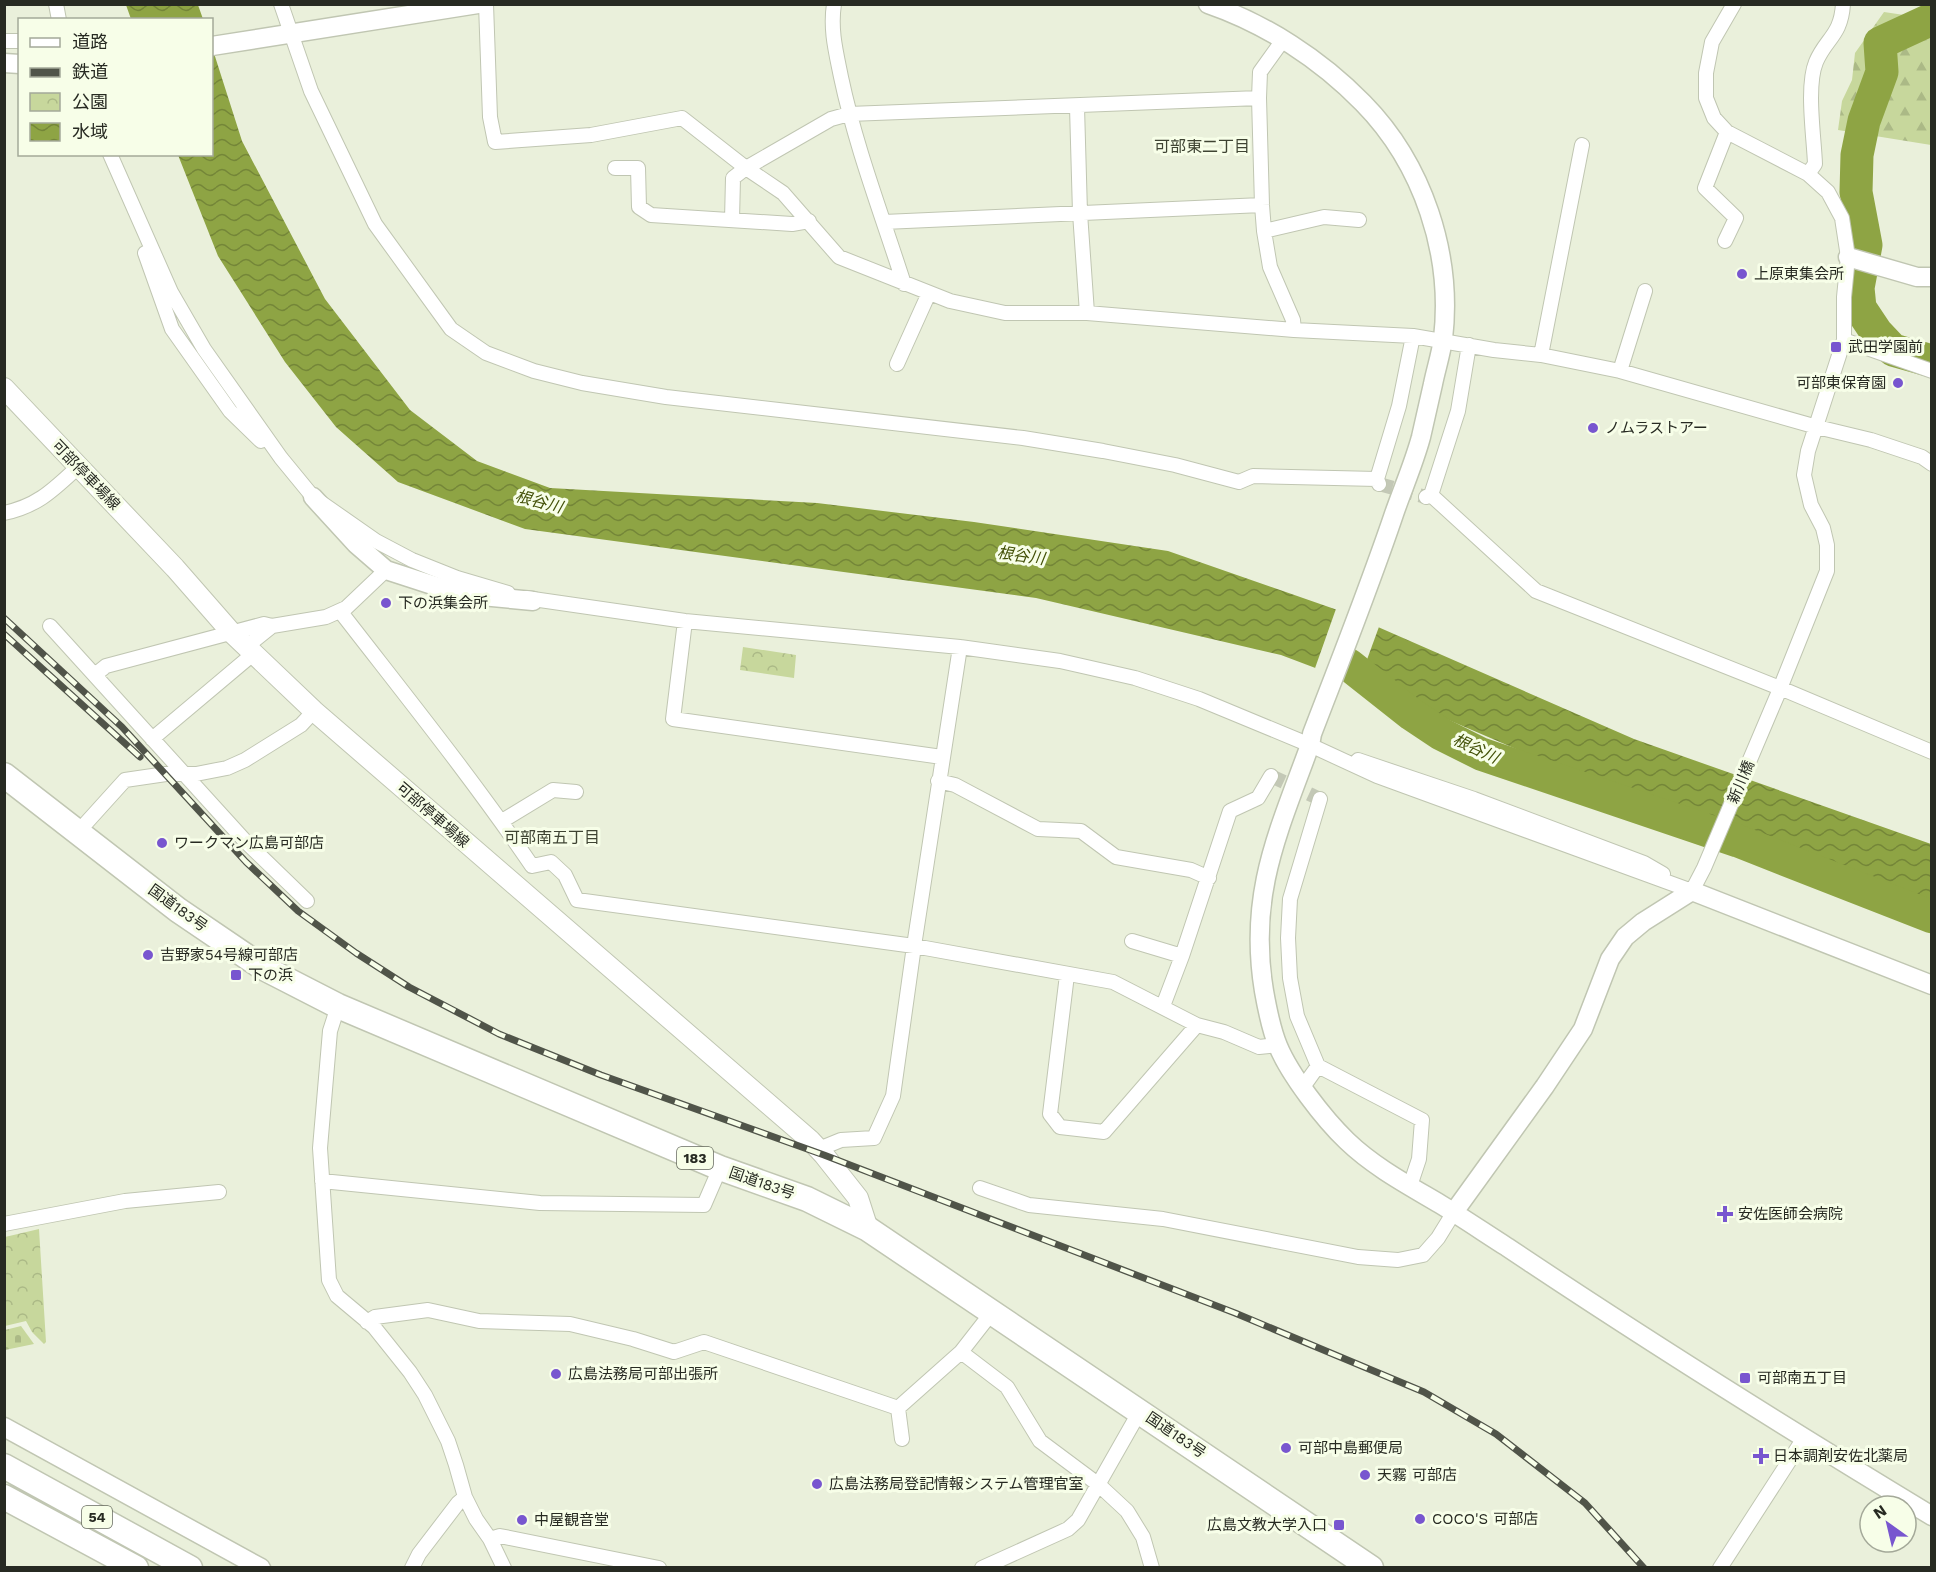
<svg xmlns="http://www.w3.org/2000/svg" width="1936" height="1572" viewBox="0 0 1936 1572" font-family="'Work Sans','Noto Sans JP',sans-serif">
<defs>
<pattern id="forest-firs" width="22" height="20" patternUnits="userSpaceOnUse" patternTransform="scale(1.5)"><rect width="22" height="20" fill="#c7d79c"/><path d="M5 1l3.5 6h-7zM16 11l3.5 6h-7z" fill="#abb986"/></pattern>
<pattern id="cemetery-stones" width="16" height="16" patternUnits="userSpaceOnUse" patternTransform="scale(1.5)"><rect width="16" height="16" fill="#c7d79c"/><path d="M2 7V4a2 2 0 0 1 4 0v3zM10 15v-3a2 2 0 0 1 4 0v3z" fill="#abb986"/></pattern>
<pattern id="park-crowns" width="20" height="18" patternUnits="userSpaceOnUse" patternTransform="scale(1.5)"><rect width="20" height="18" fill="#c7d79c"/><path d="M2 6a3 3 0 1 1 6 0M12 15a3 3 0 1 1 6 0" fill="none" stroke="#abb986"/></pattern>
<pattern id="water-waves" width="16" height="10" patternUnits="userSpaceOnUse" patternTransform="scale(1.5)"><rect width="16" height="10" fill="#8ea444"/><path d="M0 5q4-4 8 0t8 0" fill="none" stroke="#748638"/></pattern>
</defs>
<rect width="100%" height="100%" fill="#eaf0db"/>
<!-- forest -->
<path fill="url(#forest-firs)" d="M1884,12L1931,19V145L1838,130L1842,101L1852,80L1855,53Z"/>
<!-- cemetery -->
<path fill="url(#cemetery-stones)" d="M21,1326L34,1344L5,1350V1330Z"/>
<!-- park -->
<path fill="url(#park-crowns)" d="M743,647L796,655L794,678L740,670Z
M39,1229L46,1342L44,1344L32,1332L26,1321L5,1326V1237Z"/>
<!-- water -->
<path fill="url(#water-waves)" d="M126,5H198L203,19H131Z
M212,47L242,141L325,299L410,410L477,461L550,488L817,503L974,522L1168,551L1346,613L1634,739L1931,844V908L1598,784L1416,706L1281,655L1036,598L525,529L398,482L336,427L285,362L218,256L178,155L212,154Z"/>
<!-- pier -->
<path fill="#eaf0db" d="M1337,606L1380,624L1357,687L1314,671Z"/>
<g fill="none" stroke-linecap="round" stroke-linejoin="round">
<!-- river -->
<path stroke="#8ea444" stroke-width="33" d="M1932,19L1880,43L1882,72L1864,121L1857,155L1856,192L1866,245L1858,288L1860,308L1876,332L1893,350L1932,361
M1349,665L1411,714L1441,734L1481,754L1738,841L1932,917"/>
<!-- minor-tunnel -->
<path stroke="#c3c8b6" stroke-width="14" stroke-dasharray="14 7" stroke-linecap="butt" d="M1379,484L1426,497
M1271,776L1320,799"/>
<!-- minor casing -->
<g stroke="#c0c6b2" stroke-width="16">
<path id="minor" d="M56,4L59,20
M281,4L311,91L375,224L451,329L486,353L534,371L582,383L666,397L1023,438L1103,451L1175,465L1239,482L1253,476L1377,479
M486,4L490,117L495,142L591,135L682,118L746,168L783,193L839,257L950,301L1005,313H1087L1294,330L1413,336L1494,350L1541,355L1620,371L1817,427L1871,440L1922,457L1932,464
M834,4C830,30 836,52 841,77C856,148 882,215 904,284
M1283,40L1260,72L1259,98L1262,205L1264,231L1270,267L1293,320L1294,330
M4,41H20
M1077,107L1080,213L1087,313
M110,154L171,292L204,349L281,458L313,497L376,541L412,560L457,578L508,593
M615,168H638L639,207L651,215L792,224L809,221
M1808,174L1815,164C1814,137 1806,86 1816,62C1826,38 1841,36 1843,4
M732,220L733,178L746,168L831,119L849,114L1259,98
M884,222L1262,205
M1264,231L1324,217L1359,220
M1725,241L1736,218L1705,188L1727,132
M145,253L172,329L230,411L261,441
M1844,340L1932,371
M1541,355L1582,145
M897,364L929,293
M1620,371L1645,291
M1379,484L1377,479L1399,406L1413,336
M1431,495L1536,591L1780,688L1932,752
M1426,497L1431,495L1458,411L1469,345
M4,513C38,506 54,489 78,467
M526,598L685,621L960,647L1060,661L1135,678L1199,699L1310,745L1377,776L1692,891
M340,611C405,695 472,778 532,866L551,862L565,875L577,900L914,946L1113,982L1197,1025L1224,1032L1259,1047L1278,1045
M685,621L673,719L942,757
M50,626L246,842L307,901
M246,647L272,626
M96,674L106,666L264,624L272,626L326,617L346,608L386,570
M152,739L253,654
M1358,760L1474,799L1644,863L1663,874
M938,781L955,785L1038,829L1081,831L1116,857L1191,870L1209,878
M502,821L553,790L576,792
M78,832L125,780L166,774H196L227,768L245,760L301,725L314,711
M1692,891L1704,868L1777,696L1827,571V545L1823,528L1811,505L1804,475L1808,451L1844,340V297L1848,257L1842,218L1828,192L1808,174L1727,132L1714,118L1706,98V73L1712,42L1734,4
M1132,941L1182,956
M1067,975L1050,1114L1060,1127L1104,1132L1197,1025
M338,1006L330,1031L320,1148L329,1280L337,1296L374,1327L410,1372L425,1395L448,1441L456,1465L465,1497L476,1519L490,1539L504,1568
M1163,1006L1182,956L1230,811L1258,798L1271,776
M1318,1066L1422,1120L1419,1159L1410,1186
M1303,1087L1318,1066L1297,1016L1290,978L1288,938L1290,899L1320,799
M819,1149L841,1140L874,1138L893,1096L914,946L960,647
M322,1181L540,1203L704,1205L720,1168
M980,1188L1029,1205L1163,1219L1358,1257L1398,1260L1423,1255L1438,1238L1454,1212
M4,1224L125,1201L219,1192
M367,1322L375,1317L428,1310L479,1321L570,1324L633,1339L674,1352L704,1342L898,1408
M961,1352L1007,1387L1040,1441L1099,1485L1127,1511L1143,1537L1152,1568
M902,1439L898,1408L961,1352L993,1311
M490,1539L500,1536L659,1568
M412,1568L419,1554L458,1503L465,1497
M982,1568L1068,1529L1078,1520L1140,1411
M1720,1568L1804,1438"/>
</g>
<!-- tertiary casing -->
<g stroke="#c0c6b2" stroke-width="21">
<path id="tertiary" d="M1208,4C1266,24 1320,59 1363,103C1423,164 1453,254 1443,339C1441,354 1436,369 1433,384C1429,401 1425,419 1421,437C1414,463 1403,488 1394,514C1369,588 1340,661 1312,734L1310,745C1278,833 1248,894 1264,991C1267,1008 1271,1029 1278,1046C1290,1075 1324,1119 1347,1141C1374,1167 1408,1185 1440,1204C1463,1218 1485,1233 1507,1247C1646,1340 1788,1429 1932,1516
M212,46L478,4
M4,63L20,64
M1848,257L1917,277H1932
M313,497L356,544L386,570L460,594L533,601
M1454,1212L1545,1086L1583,1029L1610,959L1625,937L1643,922L1692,891L1932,985
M4,1427L261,1568"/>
</g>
<!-- secondary casing -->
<g stroke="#c0c6b2" stroke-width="22">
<path id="secondary" d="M4,388L175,568L231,632L314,711L810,1140L824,1155L858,1198L868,1229"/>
</g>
<!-- trunk casing -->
<g stroke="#c0c6b2" stroke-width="27">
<path id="trunk" d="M4,775L178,910L262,967L338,1006L720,1168L807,1199L868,1229L1371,1568
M4,1466L190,1568
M4,1497L136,1568"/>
</g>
<!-- minor -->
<use href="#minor" stroke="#fff" stroke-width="14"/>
<!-- tertiary -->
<use href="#tertiary" stroke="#fff" stroke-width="18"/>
<!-- secondary -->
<use href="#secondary" stroke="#fff" stroke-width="20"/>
<!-- trunk -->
<use href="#trunk" stroke="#fff" stroke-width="24"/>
<!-- rail casing -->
<g stroke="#505449" stroke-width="7">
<path id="rail" d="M4,618L122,727L246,862L298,911L356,953L409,987L499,1034L601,1075L824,1155L1235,1313L1424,1392L1496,1434L1585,1503L1644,1568
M4,634L140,757"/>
</g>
<!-- rail -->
<use href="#rail" stroke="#f7fee8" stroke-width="4.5" stroke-dasharray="14" stroke-linecap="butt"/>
</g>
<!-- markers -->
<g fill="#7856cf" stroke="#f7fee8" stroke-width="2">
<circle cx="1742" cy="274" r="6"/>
<rect x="1830" y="341" width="12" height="12" rx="3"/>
<circle cx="1898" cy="383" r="6"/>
<circle cx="1593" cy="428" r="6"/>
<circle cx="386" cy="603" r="6"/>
<circle cx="162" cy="843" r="6"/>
<circle cx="148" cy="955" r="6"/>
<rect x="230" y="969" width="12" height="12" rx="3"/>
<path d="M1722 1205h6v6h6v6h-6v6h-6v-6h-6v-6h6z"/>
<circle cx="556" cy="1374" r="6"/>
<rect x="1739" y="1372" width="12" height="12" rx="3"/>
<circle cx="1286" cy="1448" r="6"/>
<path d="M1758 1447h6v6h6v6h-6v6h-6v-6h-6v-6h6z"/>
<circle cx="1365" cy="1475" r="6"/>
<circle cx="817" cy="1484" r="6"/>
<circle cx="1420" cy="1519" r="6"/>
<circle cx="522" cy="1520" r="6"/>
<rect x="1333" y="1519" width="12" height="12" rx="3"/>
</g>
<g text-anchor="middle" stroke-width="6" stroke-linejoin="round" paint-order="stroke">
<!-- shield labels -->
<g fill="#f7fee8" stroke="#656a5d" stroke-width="1.5">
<rect x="677" y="1147" width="36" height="22" rx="4.5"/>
<rect x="82" y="1506" width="30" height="22" rx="4.5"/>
</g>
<g font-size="14" font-weight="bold" fill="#272a22">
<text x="695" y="1163">183</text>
<text x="97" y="1522">54</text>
</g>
<!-- poi labels -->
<g font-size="15" fill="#272a22" stroke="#f7fee8" text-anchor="start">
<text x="1754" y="279">上原東集会所</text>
<text x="1848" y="352">武田学園前</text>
<text x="1886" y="388" text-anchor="end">可部東保育園</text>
<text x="1605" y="433">ノムラストアー</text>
<text x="398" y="608">下の浜集会所</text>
<text x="174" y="848">ワークマン広島可部店</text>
<text x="160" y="960">吉野家54号線可部店</text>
<text x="248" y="980">下の浜</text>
<text x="1738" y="1219">安佐医師会病院</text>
<text x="568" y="1379">広島法務局可部出張所</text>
<text x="1757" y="1383">可部南五丁目</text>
<text x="1298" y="1453">可部中島郵便局</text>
<text x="1773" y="1461">日本調剤安佐北薬局</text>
<text x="1377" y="1480">天霧 可部店</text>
<text x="829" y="1489">広島法務局登記情報システム管理官室</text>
<text x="1432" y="1524">COCO'S 可部店</text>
<text x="534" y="1525">中屋観音堂</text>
<text x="1327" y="1530" text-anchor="end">広島文教大学入口</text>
</g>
<!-- street labels -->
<g font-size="15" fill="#272a22" stroke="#f7fee8">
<text transform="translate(86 475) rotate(46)" y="5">可部停車場線</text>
<text transform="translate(1741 782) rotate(-67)" y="5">新川橋</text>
<text transform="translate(433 815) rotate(41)" y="5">可部停車場線</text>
<text transform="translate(178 908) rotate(36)" y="5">国道183号</text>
<text transform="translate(762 1183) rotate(19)" y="5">国道183号</text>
<text transform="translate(1176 1435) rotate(34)" y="5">国道183号</text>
</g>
<!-- neighbourhood labels -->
<g font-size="16" fill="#3f4433" stroke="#f7fee8">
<text x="1202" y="152">可部東二丁目</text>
<text x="552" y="843">可部南五丁目</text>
</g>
<!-- water labels -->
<g font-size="16" font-style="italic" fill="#435108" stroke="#f7fee8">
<text transform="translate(539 501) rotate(15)" y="6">根谷川</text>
<text transform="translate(1021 555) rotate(8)" y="6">根谷川</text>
<text transform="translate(1476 748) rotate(25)" y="6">根谷川</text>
</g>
</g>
<!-- border -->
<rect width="1936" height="1572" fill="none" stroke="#272a22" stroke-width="12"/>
<!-- legend -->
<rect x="18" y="18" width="195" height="138" fill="#f7fee8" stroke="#a4a999" stroke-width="1.5"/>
<rect x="30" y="38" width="30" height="9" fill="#ffffff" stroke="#a4a999" stroke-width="1.5"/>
<text x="72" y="48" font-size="18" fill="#272a22">道路</text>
<rect x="30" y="68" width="30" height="9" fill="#505449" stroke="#a4a999" stroke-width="1.5"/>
<text x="72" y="78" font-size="18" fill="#272a22">鉄道</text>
<rect x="30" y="93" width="30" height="18" fill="url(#park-crowns)" stroke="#a4a999" stroke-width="1.5"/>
<text x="72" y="108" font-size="18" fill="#272a22">公園</text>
<rect x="30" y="123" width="30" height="18" fill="url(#water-waves)" stroke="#a4a999" stroke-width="1.5"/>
<text x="72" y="138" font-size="18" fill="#272a22">水域</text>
<!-- north arrow -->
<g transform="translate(1888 1524) rotate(326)"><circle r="28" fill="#f7fee8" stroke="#a4a999" stroke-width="1.5"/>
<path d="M0-4.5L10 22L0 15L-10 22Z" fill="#7856cf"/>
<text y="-9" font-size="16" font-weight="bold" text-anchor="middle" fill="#272a22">N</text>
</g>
</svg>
